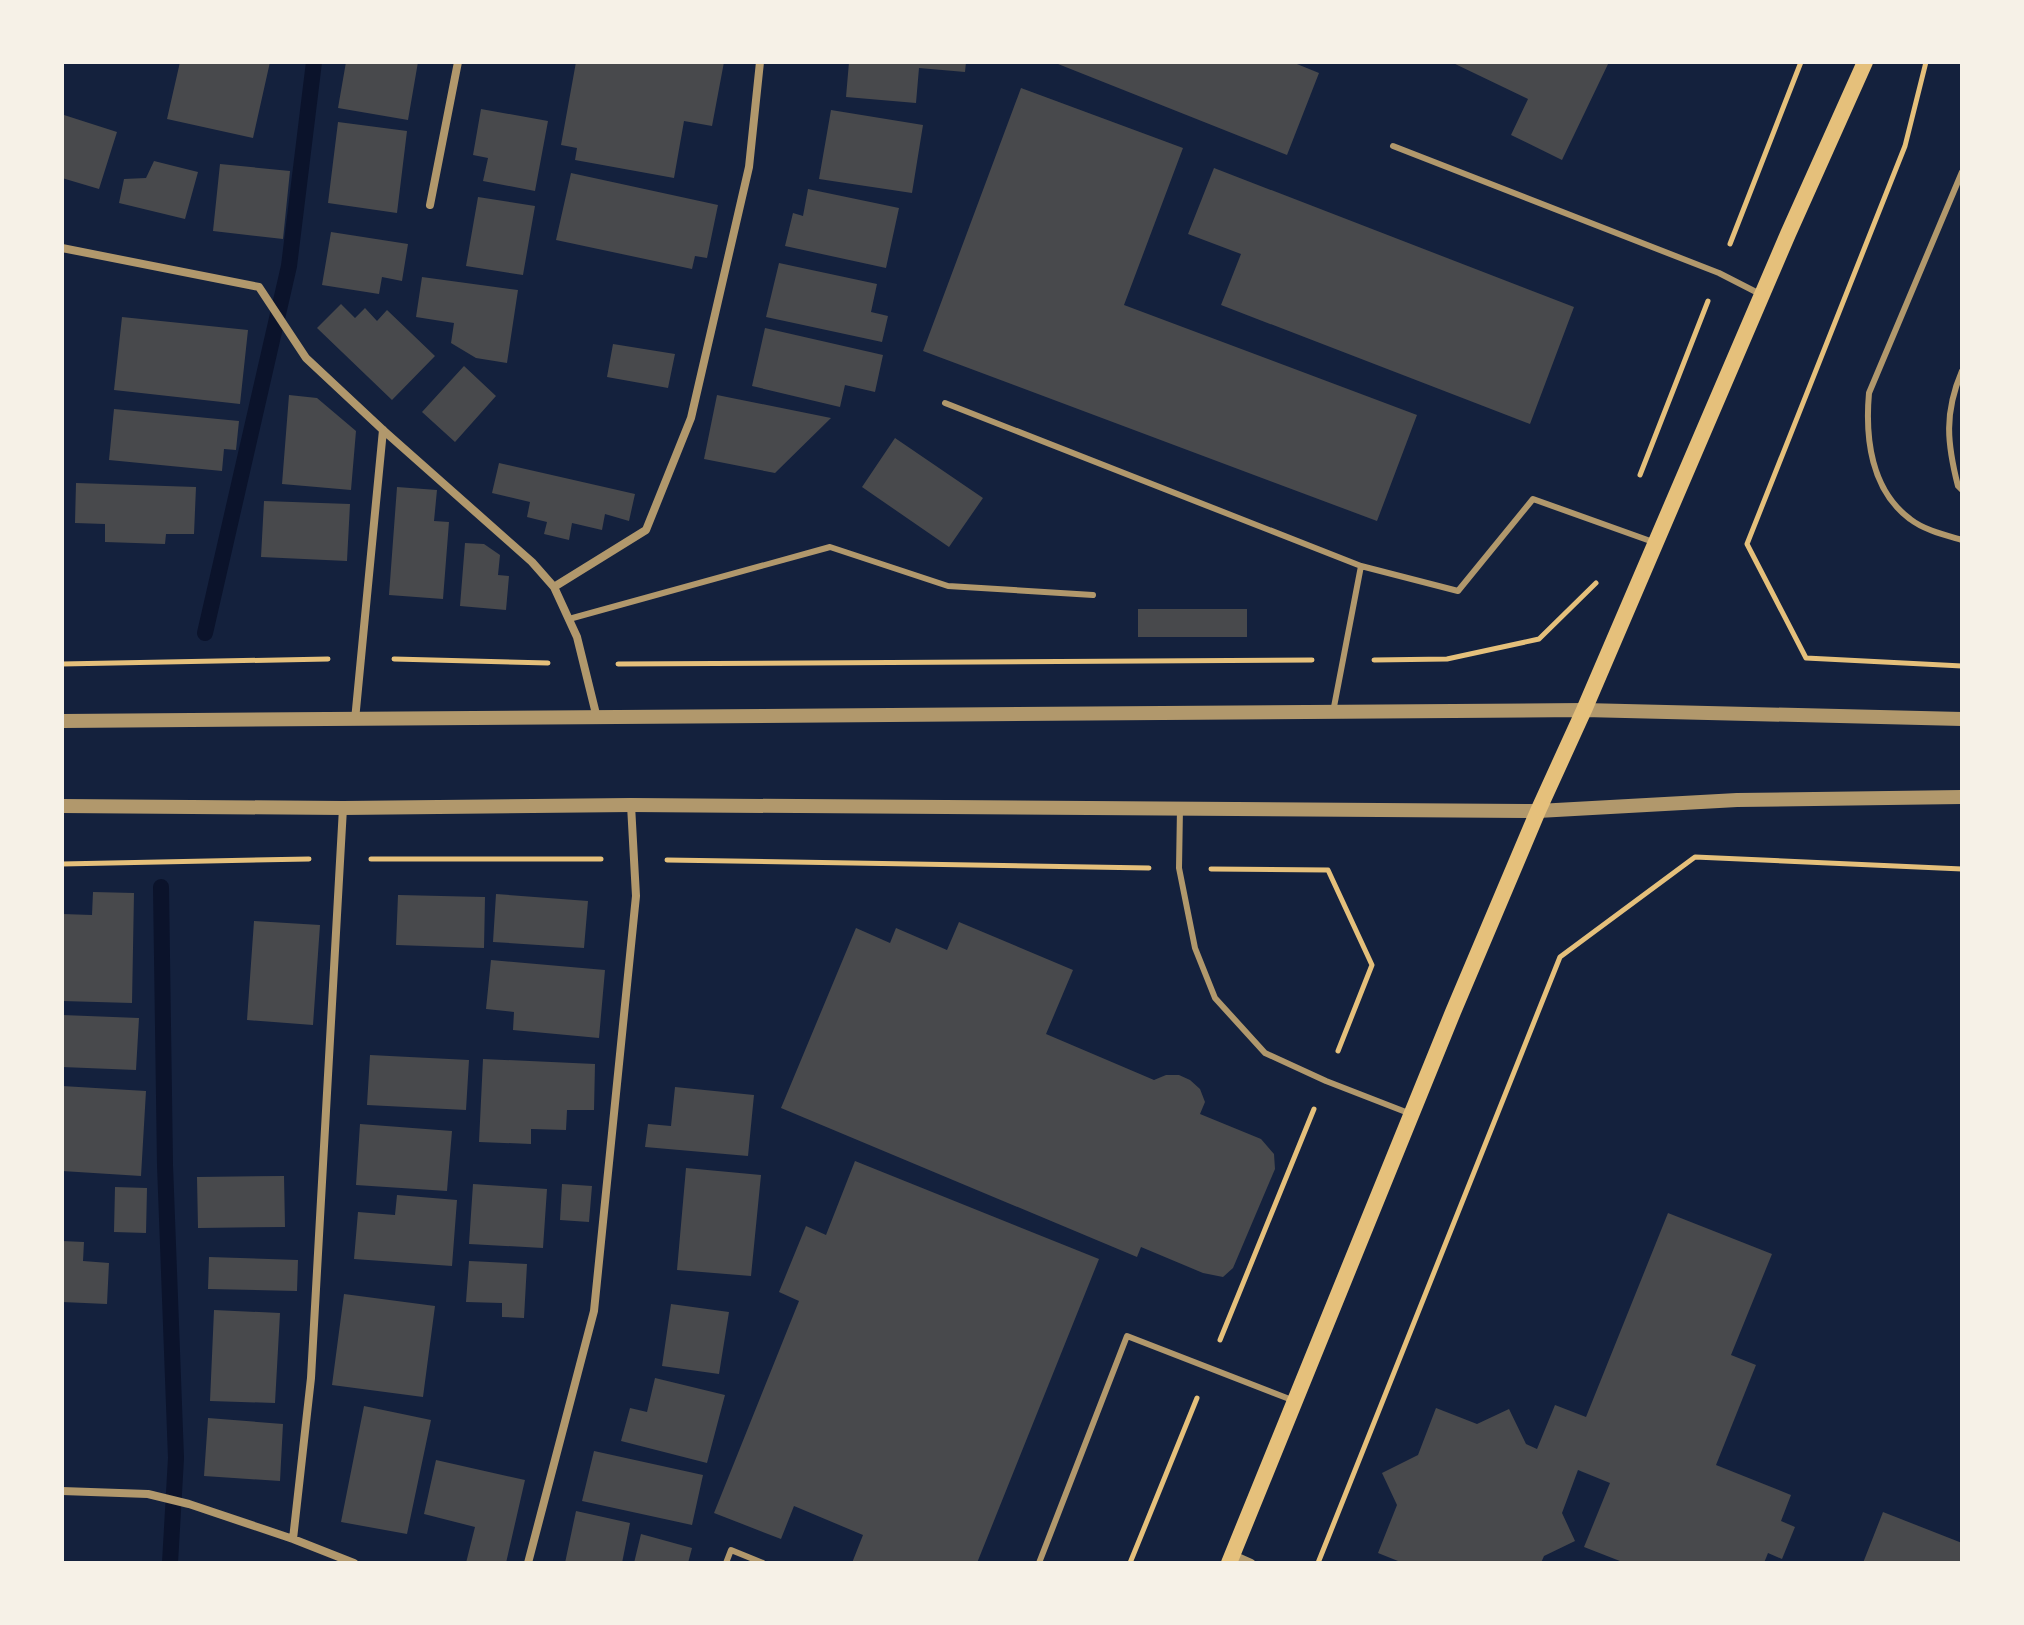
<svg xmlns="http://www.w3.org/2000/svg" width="2024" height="1625" viewBox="0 0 2024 1625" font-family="'Public Sans',sans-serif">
<rect width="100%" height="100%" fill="#14213d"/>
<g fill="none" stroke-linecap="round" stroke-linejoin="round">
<!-- stream -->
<path stroke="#0b132b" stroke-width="16" d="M205,633L289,266L314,62
M161,887L165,1165L176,1458L170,1563"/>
</g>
<!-- building -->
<path fill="#48494c" d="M180,62H270L253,138L167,119Z
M346,62H418L408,120L338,108Z
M576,62H724L712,126L684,121L674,178L575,160L577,148L561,145Z
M849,62H966L965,72L919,68L916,103L846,97Z
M1053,62H1292L1319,73L1287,155Z
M1451,62H1609L1562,160L1511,135L1528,99Z
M1021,88L1183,148L1124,305L1417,415L1377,521L923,351Z
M481,109L548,121L535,191L483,181L488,158L473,155Z
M831,110L923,125L912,193L819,179Z
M64,115L117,132L99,189L62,178Z
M338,122L407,131L397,213L328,203Z
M154,161L198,172L185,219L119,203L124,179L146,178Z
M220,164L290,171L283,239L213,231Z
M1214,168L1574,307L1530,424L1221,305L1241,254L1188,234Z
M571,173L718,205L707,258L695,256L692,269L556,240Z
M808,189L899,208L886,268L785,246L793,213L803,216Z
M478,197L535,206L523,275L466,266Z
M331,232L408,244L402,281L382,277L379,294L322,285Z
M779,263L877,284L871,312L888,316L882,342L766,317Z
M422,277L518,290L507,363L476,358L451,343L454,323L416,317Z
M341,304L355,318L365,308L377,321L387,310L435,356L392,400L317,328Z
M122,317L248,330L240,404L114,390Z
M765,328L883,355L875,392L845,385L840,407L752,386Z
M613,344L675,354L668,388L607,377Z
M464,366L496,396L455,442L422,412Z
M289,395L317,398L356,431L351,490L282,484Z
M717,395L831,418L775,473L704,459Z
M114,409L239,421L236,450L224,449L222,471L109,460Z
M895,438L983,498L949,547L862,487Z
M499,463L635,494L629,521L605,514L602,530L572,523L569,540L544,534L547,522L527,517L530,502L492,493Z
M76,483L196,487L194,534H166L165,544L105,542V524L75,523Z
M397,487L437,490L434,521L449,522L443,599L389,595Z
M264,501L350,504L347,561L261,557Z
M465,543L484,544L500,555L498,575L509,576L506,610L460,606Z
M1138,609H1247V637H1138Z
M93,892L134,893L132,1003L62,1001V914L92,915Z
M496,894L588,901L584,948L493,942Z
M398,895L485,897L484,948L396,945Z
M254,921L320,925L313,1025L247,1020Z
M959,922L1073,970L1046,1034L1154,1080L1166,1075H1179L1190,1080L1200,1089L1205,1102L1200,1114L1261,1139L1274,1154L1275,1169L1233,1268L1223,1277L1203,1273L1141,1247L1137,1257L781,1108L856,928L890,943L896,928L947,950Z
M491,960L605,970L599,1038L513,1030L514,1012L486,1009Z
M62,1015L139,1018L136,1070L62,1067Z
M370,1055L469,1060L466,1110L367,1105Z
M483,1059L595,1064L594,1110H567L566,1130L531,1129V1144L479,1142Z
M62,1086L146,1091L141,1176L62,1171Z
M675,1087L754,1095L748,1156L645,1147L648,1124L671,1126Z
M360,1124L452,1131L447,1191L356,1185Z
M855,1161L1099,1259L977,1563H852L863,1535L794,1506L781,1539L714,1513L799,1301L779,1292L806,1226L826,1235Z
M686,1168L761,1175L751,1276L677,1270Z
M284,1176L285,1227L198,1228L197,1177Z
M473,1184L547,1189L543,1248L469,1244Z
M562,1184L592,1186L589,1222L560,1220Z
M115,1187L147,1188L146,1233L114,1232Z
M397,1195L457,1200L452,1266L354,1259L358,1212L395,1215Z
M1668,1213L1772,1254L1731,1355L1756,1365L1716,1465L1791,1495L1781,1521L1795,1527L1782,1559L1768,1553L1764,1563H1625L1584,1547L1610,1483L1578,1470L1562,1513L1575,1541L1544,1556L1541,1563H1403L1378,1553L1397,1505L1382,1473L1418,1455L1436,1408L1477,1424L1509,1409L1526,1444L1537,1449L1555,1405L1586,1417Z
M62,1241L84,1242L83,1261L109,1263L107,1304L62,1302Z
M209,1257L298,1260L297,1291L208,1289Z
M469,1261L527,1264L524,1318L502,1317V1303L466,1302Z
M344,1294L435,1306L423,1397L332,1385Z
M671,1304L729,1312L719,1374L662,1366Z
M214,1310L280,1313L275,1403L210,1401Z
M655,1378L725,1395L707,1463L621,1441L630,1408L647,1412Z
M364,1406L431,1420L407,1534L341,1522Z
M208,1418L283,1424L280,1481L204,1476Z
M594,1451L703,1475L692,1525L582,1501Z
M436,1460L525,1480L506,1563H466L475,1527L424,1514Z
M576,1511L630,1523L622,1563H565Z
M1883,1512L1962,1543V1563H1863Z
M641,1534L692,1548L688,1563H634Z"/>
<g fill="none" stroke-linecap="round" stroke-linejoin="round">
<!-- path -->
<path stroke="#e5c07b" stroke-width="5" d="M1926,62L1905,146L1747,544L1806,658L1962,666
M1730,244L1801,62
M1640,475L1708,301
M394,659L548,663
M1374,660L1447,659L1539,639L1596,583
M62,664L328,659
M618,664L1312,660
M371,859H601
M667,860L1149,868
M62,864L309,859
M1211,869L1328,870L1372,965L1338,1051
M1220,1340L1314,1109
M1130,1563L1197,1398
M1318,1563L1560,957L1695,857L1962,869"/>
<!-- service -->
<path stroke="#b1986c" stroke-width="6" d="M1393,146L1719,273L1760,294
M1962,172L1869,393C1865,438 1871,490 1910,519C1924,530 1945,535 1962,540
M1962,371C1944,413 1947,443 1958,486L1962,490
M945,403L1361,566L1333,712
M1361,566L1458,591L1533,499L1656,543
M569,619L830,547L948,586L1093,595
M1180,808L1179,868L1195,948L1215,998L1265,1053L1326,1081L1411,1114
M726,1563L731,1550L763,1563
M1039,1563L1127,1336L1292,1400"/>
<!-- minor -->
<path stroke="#b1986c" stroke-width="8" d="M430,205L458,62
M62,248L259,287L306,358L383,430L532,562L554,587L577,637L597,718
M554,587L646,530L691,418L749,167L760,62
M355,720L383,430
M62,1491L148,1494L189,1504L293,1539L354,1563
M293,1539L311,1378L343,808
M1233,1555L1251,1563
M528,1563L594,1311L636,896L631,805"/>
<!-- tertiary -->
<path stroke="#b1986c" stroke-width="14" d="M62,721L1584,710L1962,719
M62,806L343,808L631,805L1538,811L1737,800L1962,797"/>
<!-- secondary -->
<path stroke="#e5c07b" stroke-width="16" d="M1229,1563L1453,1012L1538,811L1584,710L1788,234L1865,62"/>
</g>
<!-- border -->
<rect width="2024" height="1625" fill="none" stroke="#f6f1e7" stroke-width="128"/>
</svg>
